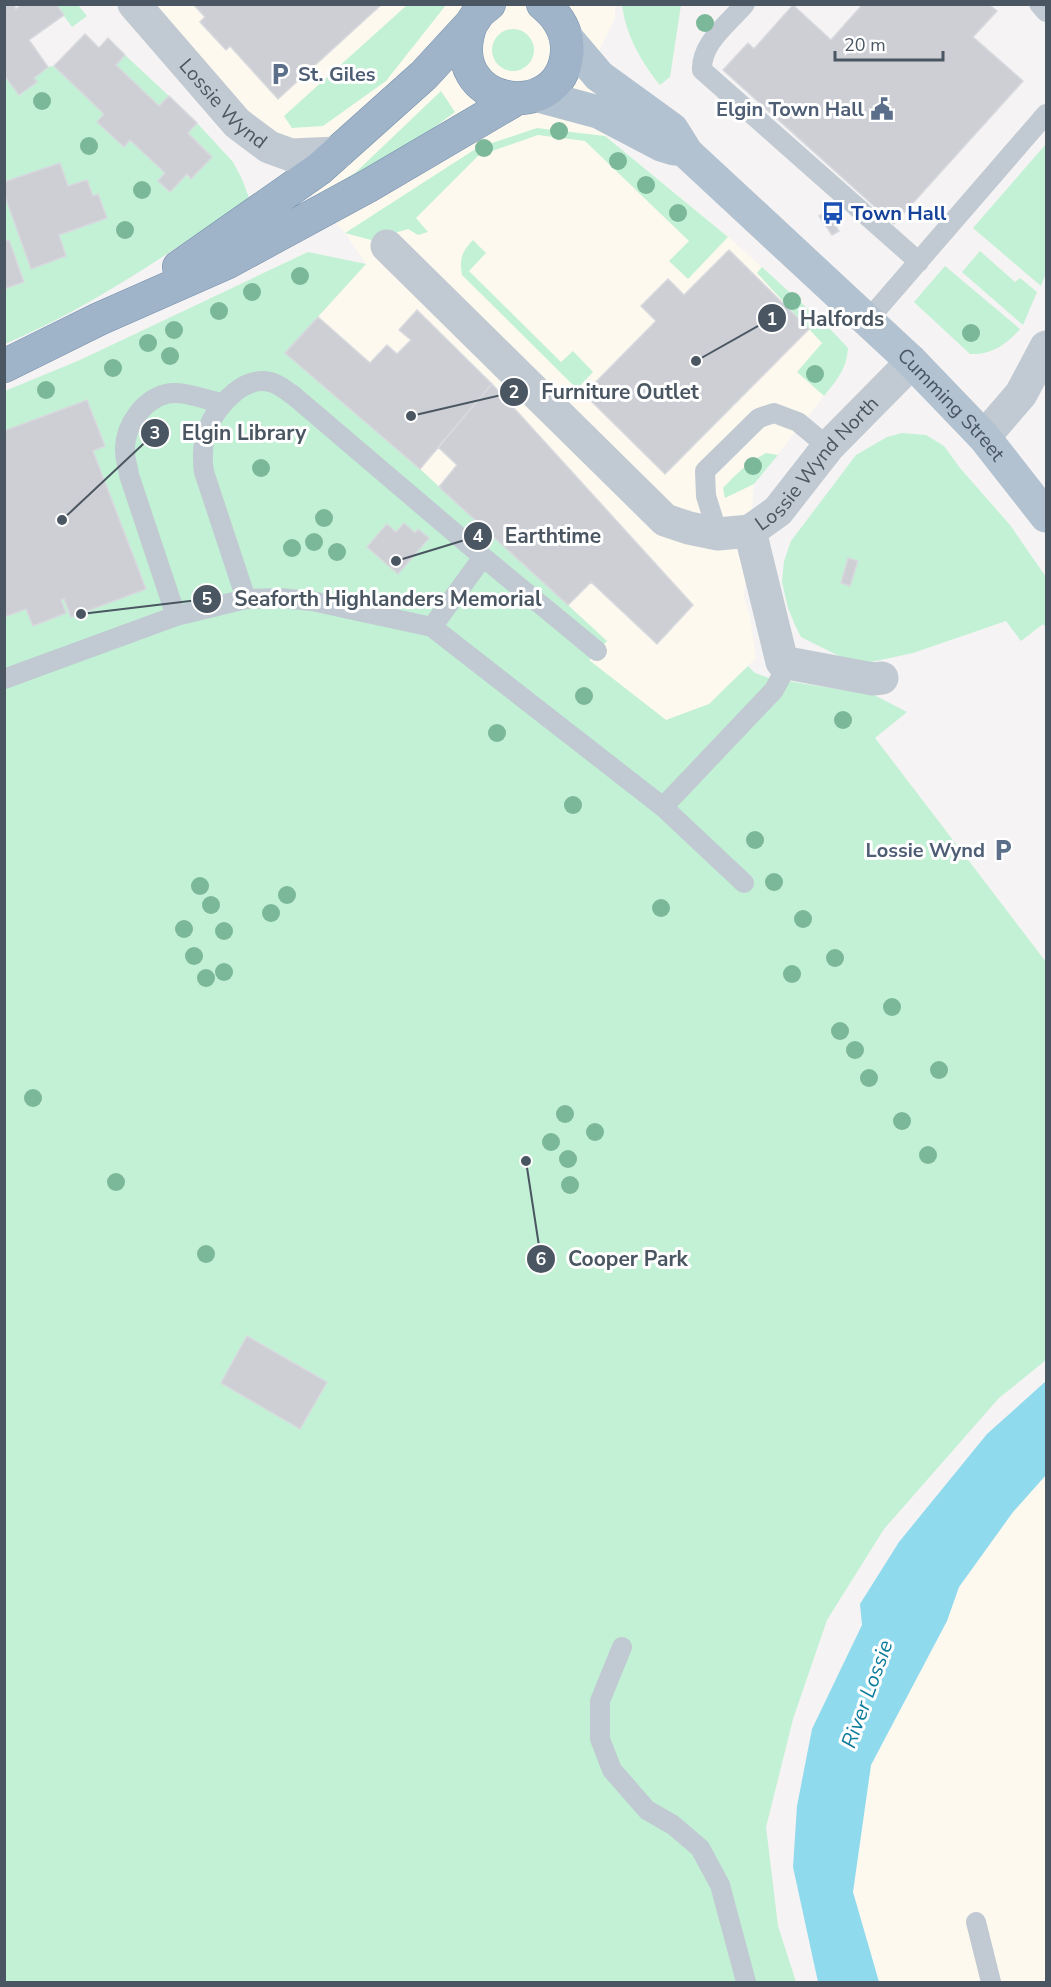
<svg xmlns="http://www.w3.org/2000/svg" width="1051" height="1987" viewBox="0 0 1051 1987" font-family="'Nunito Sans',sans-serif">
<rect width="100%" height="100%" fill="#f5f3f3"/>
<!-- commercial -->
<path fill="#fdf9ef" d="M152,5H615V18L590,70L598,112L605,136L732,240L834,333L848,348L847,360L839,377L754,484L744,597L750,617L756,658L709,704L666,720L589,660L607,641L420,469L285,353L366,264L345,233L247,123Z
M1046,1475V1982H879L853,1892L871,1765L947,1621L959,1587L1013,1512Z"/>
<!-- green -->
<path fill="#c3f1d5" d="M56,5H78L87,16L72,27Z
M407,5H446L386,81L323,126L292,128L284,116Z
M622,5H681L670,77L660,85C641,62 626,35 622,5Z
M492 50a21 21 0 1 1 42 0a21 21 0 1 1-42 0Z
M125,55L169,96L159,106L116,65Z
M54,66L104,114L98,122L123,147L130,140L191,179L212,157L188,133L197,123L233,162L242,179L249,198C171,252 92,307 5,344V289L24,282L9,240L5,241L4,193L31,268L66,256L59,235L106,218L98,195L93,196L87,180L68,186L60,163L5,182V75L19,95L37,82L34,78L48,67Z
M441,91L455,112L393,158L303,204L355,173Z
M537,128L605,136L728,237L688,279L669,261L689,241L585,141L538,135L478,156L416,218L428,232L418,235L408,229L371,240L345,233L477,148Z
M1046,144V273L1041,286L973,228Z
M473,240L486,253L469,271L561,362L573,351L593,372L577,389L462,275C459,259 462,251 473,240Z
M980,251L1015,282L1020,278L1037,292L1023,325L962,272Z
M308,252L366,264L285,353L420,469L607,641L589,660L666,720L709,704L748,666L755,673L769,678L874,695L907,712L875,738L1046,962V1360L999,1398L884,1529L827,1620L793,1719L766,1827L778,1926L796,1982H5V391L80,360Z
M945,266L1020,329C1006,345 991,355 970,354L914,302Z
M762,267L834,333L848,348C847,369 836,381 824,396L797,372L822,343L757,273Z
M902,433L926,435L944,446L960,468L1010,525L1046,577V628L1043,624L1021,641L1006,621L913,653L871,662L843,658L801,637L795,625L788,608L782,582L784,561L791,541L856,455L887,437Z
M766,453L778,455L754,484L725,498L723,488C737,473 749,462 766,453Z"/>
<!-- water -->
<path fill="#90daee" d="M1046,1381V1475L1013,1512L959,1587L947,1621L871,1765L853,1892L879,1982H818L793,1867L797,1806L812,1729L862,1625L860,1604L899,1542L987,1434Z"/>
<!-- building -->
<path fill="#cdcfd5" stroke="#d7d9de" stroke-width="1.5" d="M4,4H13L16,9L22,4H56L64,15L29,40L48,67L34,78L37,82L19,95L4,75Z
M193,4H382L278,99L230,46L226,50L200,22L205,17Z
M863,4H992L991,6L997,11L973,37L1023,81L894,224L723,70L748,43L754,49L793,5L831,40Z
M85,34L99,48L108,38L125,55L116,65L159,106L169,96L197,123L188,133L212,157L191,179L187,174L170,192L158,181L165,173L130,140L124,147L97,122L104,114L54,66Z
M60,163L68,186L87,180L93,196L98,194L107,218L59,235L66,256L31,269L4,193V182Z
M826,212L839,231L832,235L819,216Z
M9,240L24,282L4,289V241Z
M729,250L809,329L665,474L584,394L656,321L641,306L668,279L684,295Z
M417,310L492,384L420,469L285,353L318,317L370,363L387,345L397,354L411,340L399,330Z
M492,384L693,605L657,644L591,582L568,605L439,487L457,465L438,447Z
M87,400L105,446L93,451L146,589L71,617L64,599L61,600L66,613L33,626L26,609L4,617V431Z
M404,523L415,533L418,529L429,538L398,574L367,547L387,524L396,532Z
M848,558L858,561L850,586L841,583Z
M247,1336L327,1382L300,1429L221,1383Z"/>
<g fill="none" stroke-linecap="round" stroke-linejoin="round">
<!-- trunk casing -->
<g stroke="#7690ad" stroke-width="34">
<path id="trunk" d="M471,24C440,107 562,126 567,52C568,31 558,16 543,4
M179,267L319,169L424,75L471,24L479,12L489,4
M4,366L99,319L226,263L368,186L516,99"/>
</g>
<!-- service -->
<path stroke="#c1cad2" stroke-width="20" d="M745,4C728,24 701,43 702,70L919,262
M1039,4L1046,12
M867,321L1046,114
M718,534L706,496L705,471L759,418L774,413L798,422L828,447
M483,557L597,651
M246,599L204,472C199,438 210,413 235,392C245,384 257,379 270,382C279,384 287,391 294,396L483,557L432,627
M176,616L129,475C128,466 124,457 125,447C126,425 143,400 166,394C183,390 205,400 222,403
M4,679L176,616L246,599L279,598L312,601L432,627L663,807L744,883
M663,807L774,690L781,677L782,662
M622,1647L600,1701V1739L612,1770L647,1810L673,1825L700,1848L720,1885L746,1982
M976,1922L991,1982"/>
<!-- minor -->
<g stroke="#c1cad2" stroke-width="33">
<path id="s1" d="M134,4L237,123L269,147L291,155L337,153"/>
<path id="s2" d="M387,246L665,520L689,528L718,534L750,531L778,511L828,447L900,374L910,360"/>
<path d="M984,437L1021,394L1046,347"/>
<path d="M750,531L782,662L873,679L882,678"/>
</g>
<!-- primary -->
<g stroke="#b3c2d1" stroke-width="33">
<path id="s3" d="M565,36L599,76L672,129L687,153L910,360L984,437L1046,516"/>
<path d="M535,95L598,112L661,145L674,149"/>
</g>
<!-- trunk -->
<use href="#trunk" stroke="#9fb4c9" stroke-width="33"/>
</g>
<!-- trees -->
<g fill="#7bb799">
<circle cx="705" cy="23" r="9"/>
<circle cx="42" cy="101" r="9"/>
<circle cx="559" cy="131" r="9"/>
<circle cx="89" cy="146" r="9"/>
<circle cx="484" cy="148" r="9"/>
<circle cx="618" cy="161" r="9"/>
<circle cx="646" cy="185" r="9"/>
<circle cx="142" cy="190" r="9"/>
<circle cx="678" cy="213" r="9"/>
<circle cx="125" cy="230" r="9"/>
<circle cx="300" cy="276" r="9"/>
<circle cx="252" cy="292" r="9"/>
<circle cx="792" cy="301" r="9"/>
<circle cx="219" cy="311" r="9"/>
<circle cx="174" cy="330" r="9"/>
<circle cx="971" cy="333" r="9"/>
<circle cx="148" cy="343" r="9"/>
<circle cx="170" cy="356" r="9"/>
<circle cx="113" cy="368" r="9"/>
<circle cx="815" cy="374" r="9"/>
<circle cx="46" cy="390" r="9"/>
<circle cx="753" cy="466" r="9"/>
<circle cx="261" cy="468" r="9"/>
<circle cx="324" cy="518" r="9"/>
<circle cx="314" cy="542" r="9"/>
<circle cx="292" cy="548" r="9"/>
<circle cx="337" cy="552" r="9"/>
<circle cx="584" cy="696" r="9"/>
<circle cx="843" cy="720" r="9"/>
<circle cx="497" cy="733" r="9"/>
<circle cx="573" cy="805" r="9"/>
<circle cx="755" cy="840" r="9"/>
<circle cx="774" cy="882" r="9"/>
<circle cx="200" cy="886" r="9"/>
<circle cx="287" cy="895" r="9"/>
<circle cx="211" cy="905" r="9"/>
<circle cx="661" cy="908" r="9"/>
<circle cx="271" cy="913" r="9"/>
<circle cx="803" cy="919" r="9"/>
<circle cx="184" cy="929" r="9"/>
<circle cx="224" cy="931" r="9"/>
<circle cx="194" cy="956" r="9"/>
<circle cx="835" cy="958" r="9"/>
<circle cx="224" cy="972" r="9"/>
<circle cx="792" cy="974" r="9"/>
<circle cx="206" cy="978" r="9"/>
<circle cx="892" cy="1007" r="9"/>
<circle cx="840" cy="1031" r="9"/>
<circle cx="855" cy="1050" r="9"/>
<circle cx="939" cy="1070" r="9"/>
<circle cx="869" cy="1078" r="9"/>
<circle cx="33" cy="1098" r="9"/>
<circle cx="565" cy="1114" r="9"/>
<circle cx="902" cy="1121" r="9"/>
<circle cx="595" cy="1132" r="9"/>
<circle cx="551" cy="1142" r="9"/>
<circle cx="928" cy="1155" r="9"/>
<circle cx="568" cy="1159" r="9"/>
<circle cx="116" cy="1182" r="9"/>
<circle cx="570" cy="1185" r="9"/>
<circle cx="206" cy="1254" r="9"/>
</g>
<!-- icons -->
<defs>
<g id="parking-bare" transform="scale(1.8)"><path d="M-3.5-5.5H1a3.5 3.5 0 0 1 0 7H-1V5.5H-3.5ZM-1-3.4V-.6H.8a1.4 1.4 0 0 0 0-2.8Z" fill="#5c6f8a" stroke="#fff" stroke-width="2.5" paint-order="stroke"/></g>
<g id="civic-bare" transform="scale(1.8)"><path d="M-.6-6.5H3V-4.5H.6V-3L4-1V1h2V6H-6V1h2V-1L-.6-3ZM-1.2 2.5V6h2.4V2.5Z" fill="#5c6f8a" stroke="#fff" stroke-width="2.5" paint-order="stroke"/></g>
<g id="bus-bare" transform="scale(1.8)"><path d="M-5-6H5V4H4V6H2V4H-2V6H-4V4H-5ZM-3.5-4V0h7V-4ZM-3.5 1.2v1.5H-2V1.2ZM2 1.2v1.5H3.5V1.2Z" fill="#1a4fb4" stroke="#fff" stroke-width="2.5" paint-order="stroke"/></g>
</defs>
<g fill-rule="evenodd">
<use href="#parking-bare" x="280" y="74"/>
<use href="#civic-bare" x="882" y="109"/>
<use href="#bus-bare" x="833" y="213"/>
<use href="#parking-bare" x="1003" y="850"/>
</g>
<g text-anchor="middle" stroke-width="6" stroke-linejoin="round" paint-order="stroke">
<!-- service labels -->
<g font-size="20" font-weight="bold" fill="#4e5e75" stroke="#fff" text-anchor="end">
<text x="298" y="81" text-anchor="start">St. Giles</text>
<text x="864" y="116">Elgin Town Hall</text>
<text x="985" y="857">Lossie Wynd</text>
</g>
<!-- street labels -->
<g font-size="20" fill="#4a5661" stroke="#fff">
<text dy="7" stroke="none"><textPath href="#s1" startOffset="134">Lossie Wynd</textPath></text>
<text dy="7" stroke="none"><textPath href="#s3" startOffset="536">Cumming Street</textPath></text>
<text dy="7" stroke="none"><textPath href="#s2" startOffset="573">Lossie Wynd North</textPath></text>
</g>
<!-- transit labels -->
<g font-size="20" font-weight="bold" fill="#164399" stroke="#fff" text-anchor="start">
<text x="851" y="220">Town Hall</text>
</g>
<!-- water labels -->
<g font-size="21" font-style="italic" fill="#0c7c9b" stroke="#fff">
<text transform="translate(867 1694) rotate(-70)" y="7">River Lossie</text>
</g>
</g>
<!-- callouts -->
<path fill="none" stroke="#4a5661" stroke-width="2" d="M696 361L772 318M411 416L514 392M62 520L155 433M396 561L478 536M81 614L207 599M526 1161L541 1259"/>
<g fill="#4a5661" stroke="#fff" stroke-width="2">
<circle cx="696" cy="361" r="6"/>
<circle cx="411" cy="416" r="6"/>
<circle cx="62" cy="520" r="6"/>
<circle cx="396" cy="561" r="6"/>
<circle cx="81" cy="614" r="6"/>
<circle cx="526" cy="1161" r="6"/>
<circle cx="772" cy="318" r="15"/>
<circle cx="514" cy="392" r="15"/>
<circle cx="155" cy="433" r="15"/>
<circle cx="478" cy="536" r="15"/>
<circle cx="207" cy="599" r="15"/>
<circle cx="541" cy="1259" r="15"/>
</g>
<g font-size="18" text-anchor="middle" font-weight="bold" fill="#fff">
<text x="772" y="325">1</text>
<text x="514" y="398">2</text>
<text x="155" y="439">3</text>
<text x="478" y="542">4</text>
<text x="207" y="605">5</text>
<text x="541" y="1265">6</text>
</g>
<g font-size="21" text-anchor="middle" font-weight="bold" fill="#4a5661" stroke="#fff" stroke-width="6" stroke-linejoin="round" paint-order="stroke">
<text x="842" y="326">Halfords</text>
<text x="620" y="399">Furniture Outlet</text>
<text x="244" y="440">Elgin Library</text>
<text x="553" y="543">Earthtime</text>
<text x="388" y="606">Seaforth Highlanders Memorial</text>
<text x="628" y="1266">Cooper Park</text>
</g>
<!-- border -->
<rect width="1051" height="1987" fill="none" stroke="#4a5661" stroke-width="12"/>
<!-- scale -->
<path d="M835 51v9h108v-9" fill="none" stroke="#4a5661" stroke-width="3"/>
<text x="844" y="51" font-size="18" fill="#4a5661" stroke="#ffffff" stroke-width="4.5" paint-order="stroke">20 m</text>
</svg>
